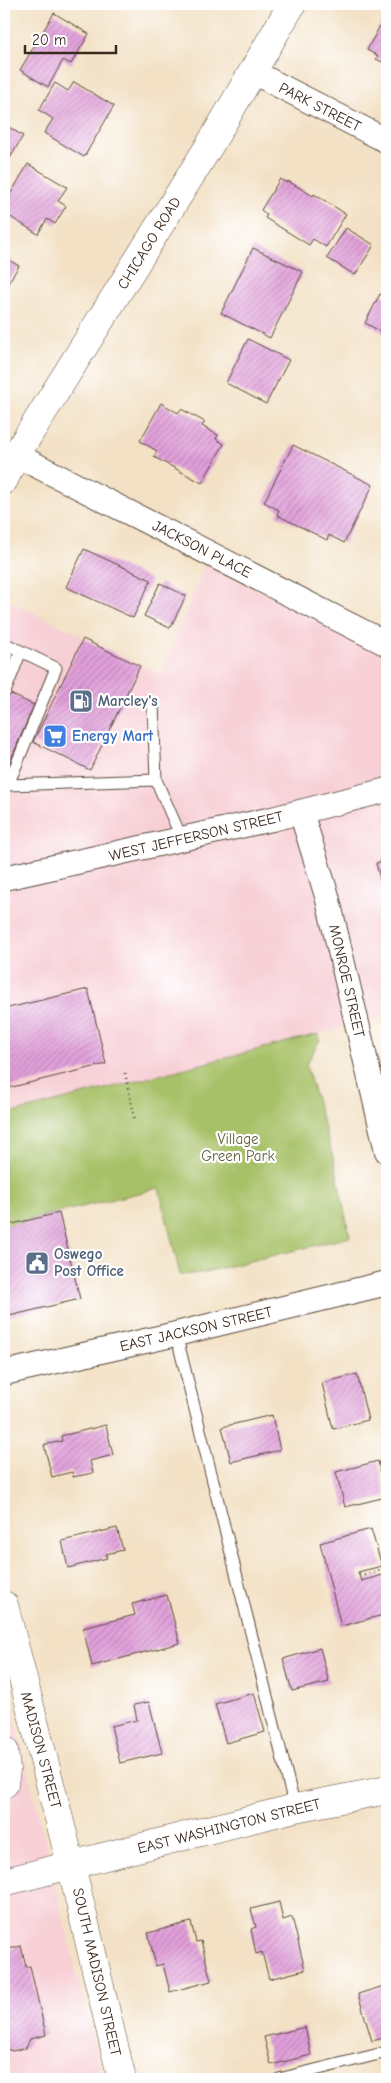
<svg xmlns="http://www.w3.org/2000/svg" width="391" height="2083" viewBox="0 0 391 2083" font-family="'Comic Neue',sans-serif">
<defs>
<pattern id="building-hatch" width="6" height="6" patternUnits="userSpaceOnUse" patternTransform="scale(1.25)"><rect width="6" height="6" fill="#e2a0db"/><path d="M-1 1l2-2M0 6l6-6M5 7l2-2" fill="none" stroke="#b883b1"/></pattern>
</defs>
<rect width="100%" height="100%" fill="#fff"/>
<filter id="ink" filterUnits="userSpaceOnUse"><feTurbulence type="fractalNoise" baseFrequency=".02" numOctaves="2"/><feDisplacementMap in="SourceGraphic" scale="10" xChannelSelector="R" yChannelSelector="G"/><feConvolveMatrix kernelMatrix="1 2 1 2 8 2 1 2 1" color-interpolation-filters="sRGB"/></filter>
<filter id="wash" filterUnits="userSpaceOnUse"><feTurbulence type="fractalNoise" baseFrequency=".0096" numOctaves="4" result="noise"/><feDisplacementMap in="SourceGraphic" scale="20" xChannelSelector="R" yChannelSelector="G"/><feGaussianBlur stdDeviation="1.12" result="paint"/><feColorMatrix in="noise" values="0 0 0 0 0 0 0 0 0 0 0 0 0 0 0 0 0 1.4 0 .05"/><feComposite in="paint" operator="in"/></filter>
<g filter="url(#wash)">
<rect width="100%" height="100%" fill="#f3e1c5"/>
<!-- built -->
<path fill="#f7cfd5" d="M205,564L387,652V1016L144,1080L4,1115V598L161,675Z
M4,1672L102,2079H4Z"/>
<!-- park -->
<path fill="#a7c167" stroke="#717642" d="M318,1034L320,1040L306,1065L334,1160L350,1237L201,1273L180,1275L159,1188L4,1226V1115Z"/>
<g id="blocks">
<!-- building -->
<path fill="url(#building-hatch)" d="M54,13L89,34L71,64L63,60L48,87L20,70Z
M383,20L387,23V64L376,59L378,56L367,50Z
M74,82L114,106L84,157L44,133L53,119L39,110L55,83L68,91Z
M4,124L23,136L7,163L4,161Z
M28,164L67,187L58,201L66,206L55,224L47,219L38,234L4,213V205Z
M280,179L287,183L288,181L313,196L314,194L346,214L326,247L313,239L309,245L265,218L267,215L261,210Z
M346,228L374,245L355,275L327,258Z
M253,248L303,272L270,338L221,313Z
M4,257L19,266L4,289Z
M380,294L387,297V335L365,323Z
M248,339L289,360L266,404L226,383Z
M161,403L178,413L181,409L205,422L202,426L218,435L216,439L224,444L202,483L154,457L157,451L140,441Z
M293,445L373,485L344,543L329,535L327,540L277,515L279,510L264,502Z
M84,549L151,580L133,618L66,587Z
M160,583L186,596L170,628L144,616Z
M83,639L140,666L90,770L33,742Z
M4,691L34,705L8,766L4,764Z
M387,860V905L376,863Z
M88,989L106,1064L4,1089V1009Z
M59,1213L80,1299L5,1317L4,1310V1226Z
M357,1374L368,1420L333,1429L322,1383Z
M272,1415L280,1450L231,1462L222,1427Z
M106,1425L113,1455L90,1461L93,1473L73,1477L72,1472L52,1477L44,1445L62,1441L61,1436Z
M378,1461L386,1497L345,1507L336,1472Z
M117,1528L123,1550L106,1554L107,1558L68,1568L62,1541Z
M371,1529L382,1566L358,1572L361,1581L383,1575L387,1590V1614L341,1626L320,1543Z
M167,1595L180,1643L92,1666L83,1628L135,1615L132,1604Z
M320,1648L329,1682L292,1691L283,1659Z
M254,1693L265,1732L226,1743L215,1704Z
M149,1702L162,1753L120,1763L111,1726L137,1720L134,1705Z
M279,1902L283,1920L292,1917L305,1970L269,1979L262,1952L256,1954L251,1929L256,1927L251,1909Z
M191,1922L196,1942L201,1941L211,1981L170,1992L163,1964L156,1966L148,1933Z
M21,1946L26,1967L30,1966L46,2035L30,2039L26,2048L12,2051L5,2048L7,2057L4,2058V1950Z
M387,1985V2037L372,2041L358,1994Z
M305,2027L311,2055L271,2065L264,2037Z"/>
</g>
</g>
<g filter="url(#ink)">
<use href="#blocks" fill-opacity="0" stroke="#574537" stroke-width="1"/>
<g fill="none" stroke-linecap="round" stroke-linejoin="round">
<!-- lane casing -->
<g stroke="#574537" stroke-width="13">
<path id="lane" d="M4,643L56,668L8,785
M5,692L21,651
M156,780L182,839
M4,783L8,785L156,780L153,704
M176,1334L295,1808
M279,2079L387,2052"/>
</g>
<!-- street casing -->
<g stroke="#574537" stroke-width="26">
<path id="street" d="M253,72L387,141
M16,455L387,644
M301,812L327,896L387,1151
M4,878L272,819L387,790
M4,1373L176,1334L387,1283"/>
</g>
<!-- secondary casing -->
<g stroke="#574537" stroke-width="29">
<path id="secondary" d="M4,480L16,455L211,143L292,4
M4,1605L71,1865L122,2079
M4,1750L6,1770L4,1784
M4,1882L295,1808L387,1790"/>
</g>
<!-- path -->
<path stroke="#574537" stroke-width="3" stroke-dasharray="1 4" stroke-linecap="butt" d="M125,1073L135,1121
M383,1544L387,1559
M359,1574L365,1575L387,1568"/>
<!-- lane -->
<use href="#lane" stroke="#fff" stroke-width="11"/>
<!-- street -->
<use href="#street" stroke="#fff" stroke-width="24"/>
<!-- secondary -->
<use href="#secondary" stroke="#fff" stroke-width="28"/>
</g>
</g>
<!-- icons -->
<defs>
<g id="fuel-square" transform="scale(1.25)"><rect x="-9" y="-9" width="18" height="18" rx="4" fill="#5c6f8a" stroke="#fff"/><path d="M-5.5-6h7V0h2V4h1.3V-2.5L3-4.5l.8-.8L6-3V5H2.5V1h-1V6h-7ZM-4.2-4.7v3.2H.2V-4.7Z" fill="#fff"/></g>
<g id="supermarket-square" transform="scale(1.25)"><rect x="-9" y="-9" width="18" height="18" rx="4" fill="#3f7fe0" stroke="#fff"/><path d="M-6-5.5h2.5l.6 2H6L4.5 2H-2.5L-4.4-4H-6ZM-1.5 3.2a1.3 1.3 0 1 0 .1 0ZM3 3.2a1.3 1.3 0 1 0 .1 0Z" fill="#fff"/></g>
<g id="civic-square" transform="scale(1.25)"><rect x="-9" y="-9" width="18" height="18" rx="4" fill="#5c6f8a" stroke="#fff"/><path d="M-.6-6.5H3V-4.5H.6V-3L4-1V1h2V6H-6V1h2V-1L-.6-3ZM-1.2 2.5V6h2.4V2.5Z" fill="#fff"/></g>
</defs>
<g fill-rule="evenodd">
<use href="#fuel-square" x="81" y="701"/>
<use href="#supermarket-square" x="55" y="736"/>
<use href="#civic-square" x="37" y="1263"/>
</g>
<g text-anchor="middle" stroke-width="4.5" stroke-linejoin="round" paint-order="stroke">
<!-- street labels -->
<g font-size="15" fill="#3b2a1e" stroke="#fff">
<text transform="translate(320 107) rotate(27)" y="5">PARK STREET</text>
<text transform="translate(149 243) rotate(-58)" y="5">CHICAGO ROAD</text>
<text transform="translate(202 549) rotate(27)" y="5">JACKSON PLACE</text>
<text transform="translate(196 836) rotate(-13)" y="5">WEST JEFFERSON STREET</text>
<text transform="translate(347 981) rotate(77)" y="5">MONROE STREET</text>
<text transform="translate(196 1329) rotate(-13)" y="5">EAST JACKSON STREET</text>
<text transform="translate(41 1750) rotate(75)" y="5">MADISON STREET</text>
<text transform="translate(229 1826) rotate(-14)" y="5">EAST WASHINGTON STREET</text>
<text transform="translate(97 1972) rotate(77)" y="5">SOUTH MADISON STREET</text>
</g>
<!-- service labels -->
<g font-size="15" font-weight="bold" fill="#4e5e75" stroke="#fff" text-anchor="start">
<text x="98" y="706">Marcley's</text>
<text x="54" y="1259">Oswego<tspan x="54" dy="17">Post Office</tspan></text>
</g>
<!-- shop labels -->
<g font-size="15" font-weight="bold" fill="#366cbe" stroke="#fff" text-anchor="start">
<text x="72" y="741">Energy Mart</text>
</g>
<!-- park labels -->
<g font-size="15" fill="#615f38" stroke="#fff">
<text x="238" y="1144">Village<tspan x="238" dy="17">Green Park</tspan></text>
</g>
</g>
<!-- margin -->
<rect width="391" height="2083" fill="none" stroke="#fff" stroke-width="20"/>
<!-- scale -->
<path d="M25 45v8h91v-8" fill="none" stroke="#3b2a1e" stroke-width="2.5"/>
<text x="32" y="45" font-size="15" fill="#3b2a1e" stroke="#ffffff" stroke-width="4" paint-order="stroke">20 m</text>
</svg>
